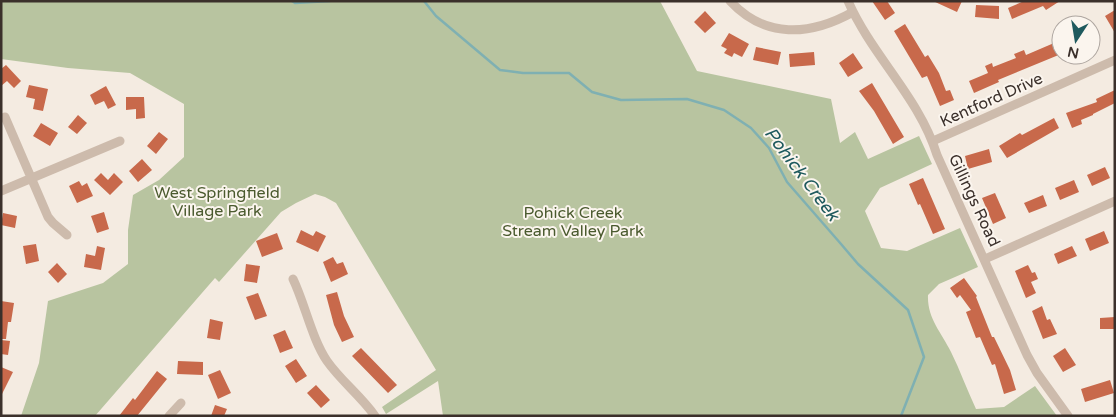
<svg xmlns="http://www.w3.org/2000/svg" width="1116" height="417" viewBox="0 0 1116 417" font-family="'Varela Round',sans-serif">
<rect width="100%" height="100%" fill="#f4ebe1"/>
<!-- green -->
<path fill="#b8c4a0" d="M1,1H660L697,71L831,99L840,143L855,132L868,159L919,136L932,164L880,188L865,211L881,248L907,251L960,228L978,267L939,284L928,295C927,318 941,332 951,352C960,370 967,390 976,409L1004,407L1035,386L1057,416H443L438,381L386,414L382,407L436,370L336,203L325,197L315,194L296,203L281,212L219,282L215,278L95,416H21L39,363L48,301L103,283L128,264V230L133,195L159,180L184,157V104L130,73L68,68L1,59Z"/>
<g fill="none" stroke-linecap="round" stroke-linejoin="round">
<!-- stream -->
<path stroke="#7fb0b2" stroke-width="2.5" d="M292,1L295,3L330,1
M424,1L436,16L500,70L523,73H569L592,92L621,100L687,99L724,110L751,128L769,148L787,182L841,244L858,264L908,310L924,357L901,416"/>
</g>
<!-- building -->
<path fill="#c8694b" d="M872,1H887L895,13L885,20Z
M933,1H962L957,12Z
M1024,1H1060L1046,10L1043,6L1012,19L1008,8Z
M976,5L999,6V19L975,17Z
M1115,10V33L1105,16Z
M705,11L716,23L705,33L694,22Z
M905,24L925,57L928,55L939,73L946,91L950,90L954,100L940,106L927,76L922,78L894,31Z
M729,33L749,44L742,57L734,53L732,57L724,53L727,49L721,46Z
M1061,40V54L998,80L999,82L974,93L969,81L988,73L985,66L992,63L993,67L1016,58L1014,54L1024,50L1026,55Z
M756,47L781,52L778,65L753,60Z
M814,52L815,65L790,67L789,54Z
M853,53L863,68L848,77L839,63Z
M6,65L21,81L14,88L7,81L1,86V69Z
M872,83L904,137L893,144L874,111L859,91Z
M29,85L48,89L43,111L33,109L35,99L26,97Z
M106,86L116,105L108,109L104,101L95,105L90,95Z
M1115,90V103L1093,114V115L1081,120L1082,124L1072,128L1066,113L1097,102L1096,99Z
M126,97H144L145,118L136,119V109L126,110Z
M78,115L87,123L77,134L68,127Z
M1054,118L1059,128L1007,158L999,146L1020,133L1022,135Z
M41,123L58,133L50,146L33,136Z
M159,132L168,139L156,154L147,146Z
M989,149L992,162L968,169L965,156Z
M142,159L152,170L138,182L129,171Z
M1105,167L1110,178L1092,186L1087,175Z
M101,173L108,180L114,173L123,182L110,195L94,180Z
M923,178L945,229L933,234L920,204L918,205L909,184Z
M1074,180L1079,192L1060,200L1055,188Z
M79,181L82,186L87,183L93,196L77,203L69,186Z
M995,193L1006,218L993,224L982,198Z
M1043,195L1047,206L1029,213L1024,203Z
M104,212L109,229L97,233L91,216Z
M3,213L17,216L15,228L1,225Z
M301,230L313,236L316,231L326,236L318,252L296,242Z
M1104,231L1109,243L1090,251L1085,239Z
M277,233L283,249L262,257L256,241Z
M36,244L39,261L26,264L23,246Z
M97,246L105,248L101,270L84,267L86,254L95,256Z
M1072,246L1077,256L1058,264L1054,254Z
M333,257L337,264L343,262L348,274L331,282L323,262Z
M57,263L67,274L58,283L48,272Z
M246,264L260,266L257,283L244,281Z
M1028,265L1032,273L1035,272L1038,279L1031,282L1036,293L1026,298L1015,271Z
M964,278L977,296L976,297L992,337H994L1010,370L1016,390L1004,394L995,364L992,365L980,337L976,338L966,312L971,310L960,295L957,298L950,288Z
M337,292L344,316L354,337L342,342L334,325L326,295Z
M258,293L267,316L255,320L246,297Z
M1,301L14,303L11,322H8L6,339H1Z
M1042,306L1047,320L1050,319L1057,334L1043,339L1032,311Z
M1115,317V329H1100V318Z
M210,319L223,322L220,340L207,338Z
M285,330L293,348L280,353L273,335Z
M1,340L10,341L8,355L1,354Z
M361,348L397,385L388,393L352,356Z
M1065,348L1076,365L1063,372L1053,356Z
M296,359L307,376L296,383L285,366Z
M178,361L203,362V375L177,374Z
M1,367L13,372L1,396Z
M220,370L231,393L218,399L208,375Z
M157,371L167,379L137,416H119L133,398L135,400Z
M1110,380L1114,393L1085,402L1081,389Z
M316,385L330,400L321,408L307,393Z
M215,405L227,409L224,416H211Z"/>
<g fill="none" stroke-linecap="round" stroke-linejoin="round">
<!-- street -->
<path stroke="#cdbbac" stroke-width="9" d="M730,1C765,39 810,36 853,12
M848,1C872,56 919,97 937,155L1027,355L1037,373L1068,416
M5,117L48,217L53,223L67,235
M933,141L1115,60
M1,191L120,141
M985,259L1115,201
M293,279C305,304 312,339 327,361C341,381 361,396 375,416
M169,416L181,403"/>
</g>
<g text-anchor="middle" stroke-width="4" stroke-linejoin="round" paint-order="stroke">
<!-- street labels -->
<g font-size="16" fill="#3b302b" stroke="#fbf5ee">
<text transform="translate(991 99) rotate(-24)" y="6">Kentford Drive</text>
<text transform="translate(975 200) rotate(65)" y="6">Gillings Road</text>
</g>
<!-- park labels -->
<g font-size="16" fill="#4a5a2e" stroke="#fbf5ee">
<text x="217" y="198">West Springfield<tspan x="217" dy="18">Village Park</tspan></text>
<text x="573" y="218">Pohick Creek<tspan x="573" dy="18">Stream Valley Park</tspan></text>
</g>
<!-- water labels -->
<g font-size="18" font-style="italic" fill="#1f5a5e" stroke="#fbf5ee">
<text transform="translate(802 174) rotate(53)" y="6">Pohick Creek</text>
</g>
</g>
<!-- border -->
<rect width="1116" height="417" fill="none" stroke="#3b302b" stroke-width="5"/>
<!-- north arrow -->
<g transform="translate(1076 40) rotate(192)"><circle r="24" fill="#fbf5ee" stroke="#aea6a0"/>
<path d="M0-4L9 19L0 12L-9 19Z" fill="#1f5a5e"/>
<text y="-8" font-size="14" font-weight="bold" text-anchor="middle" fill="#3b302b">N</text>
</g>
</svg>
